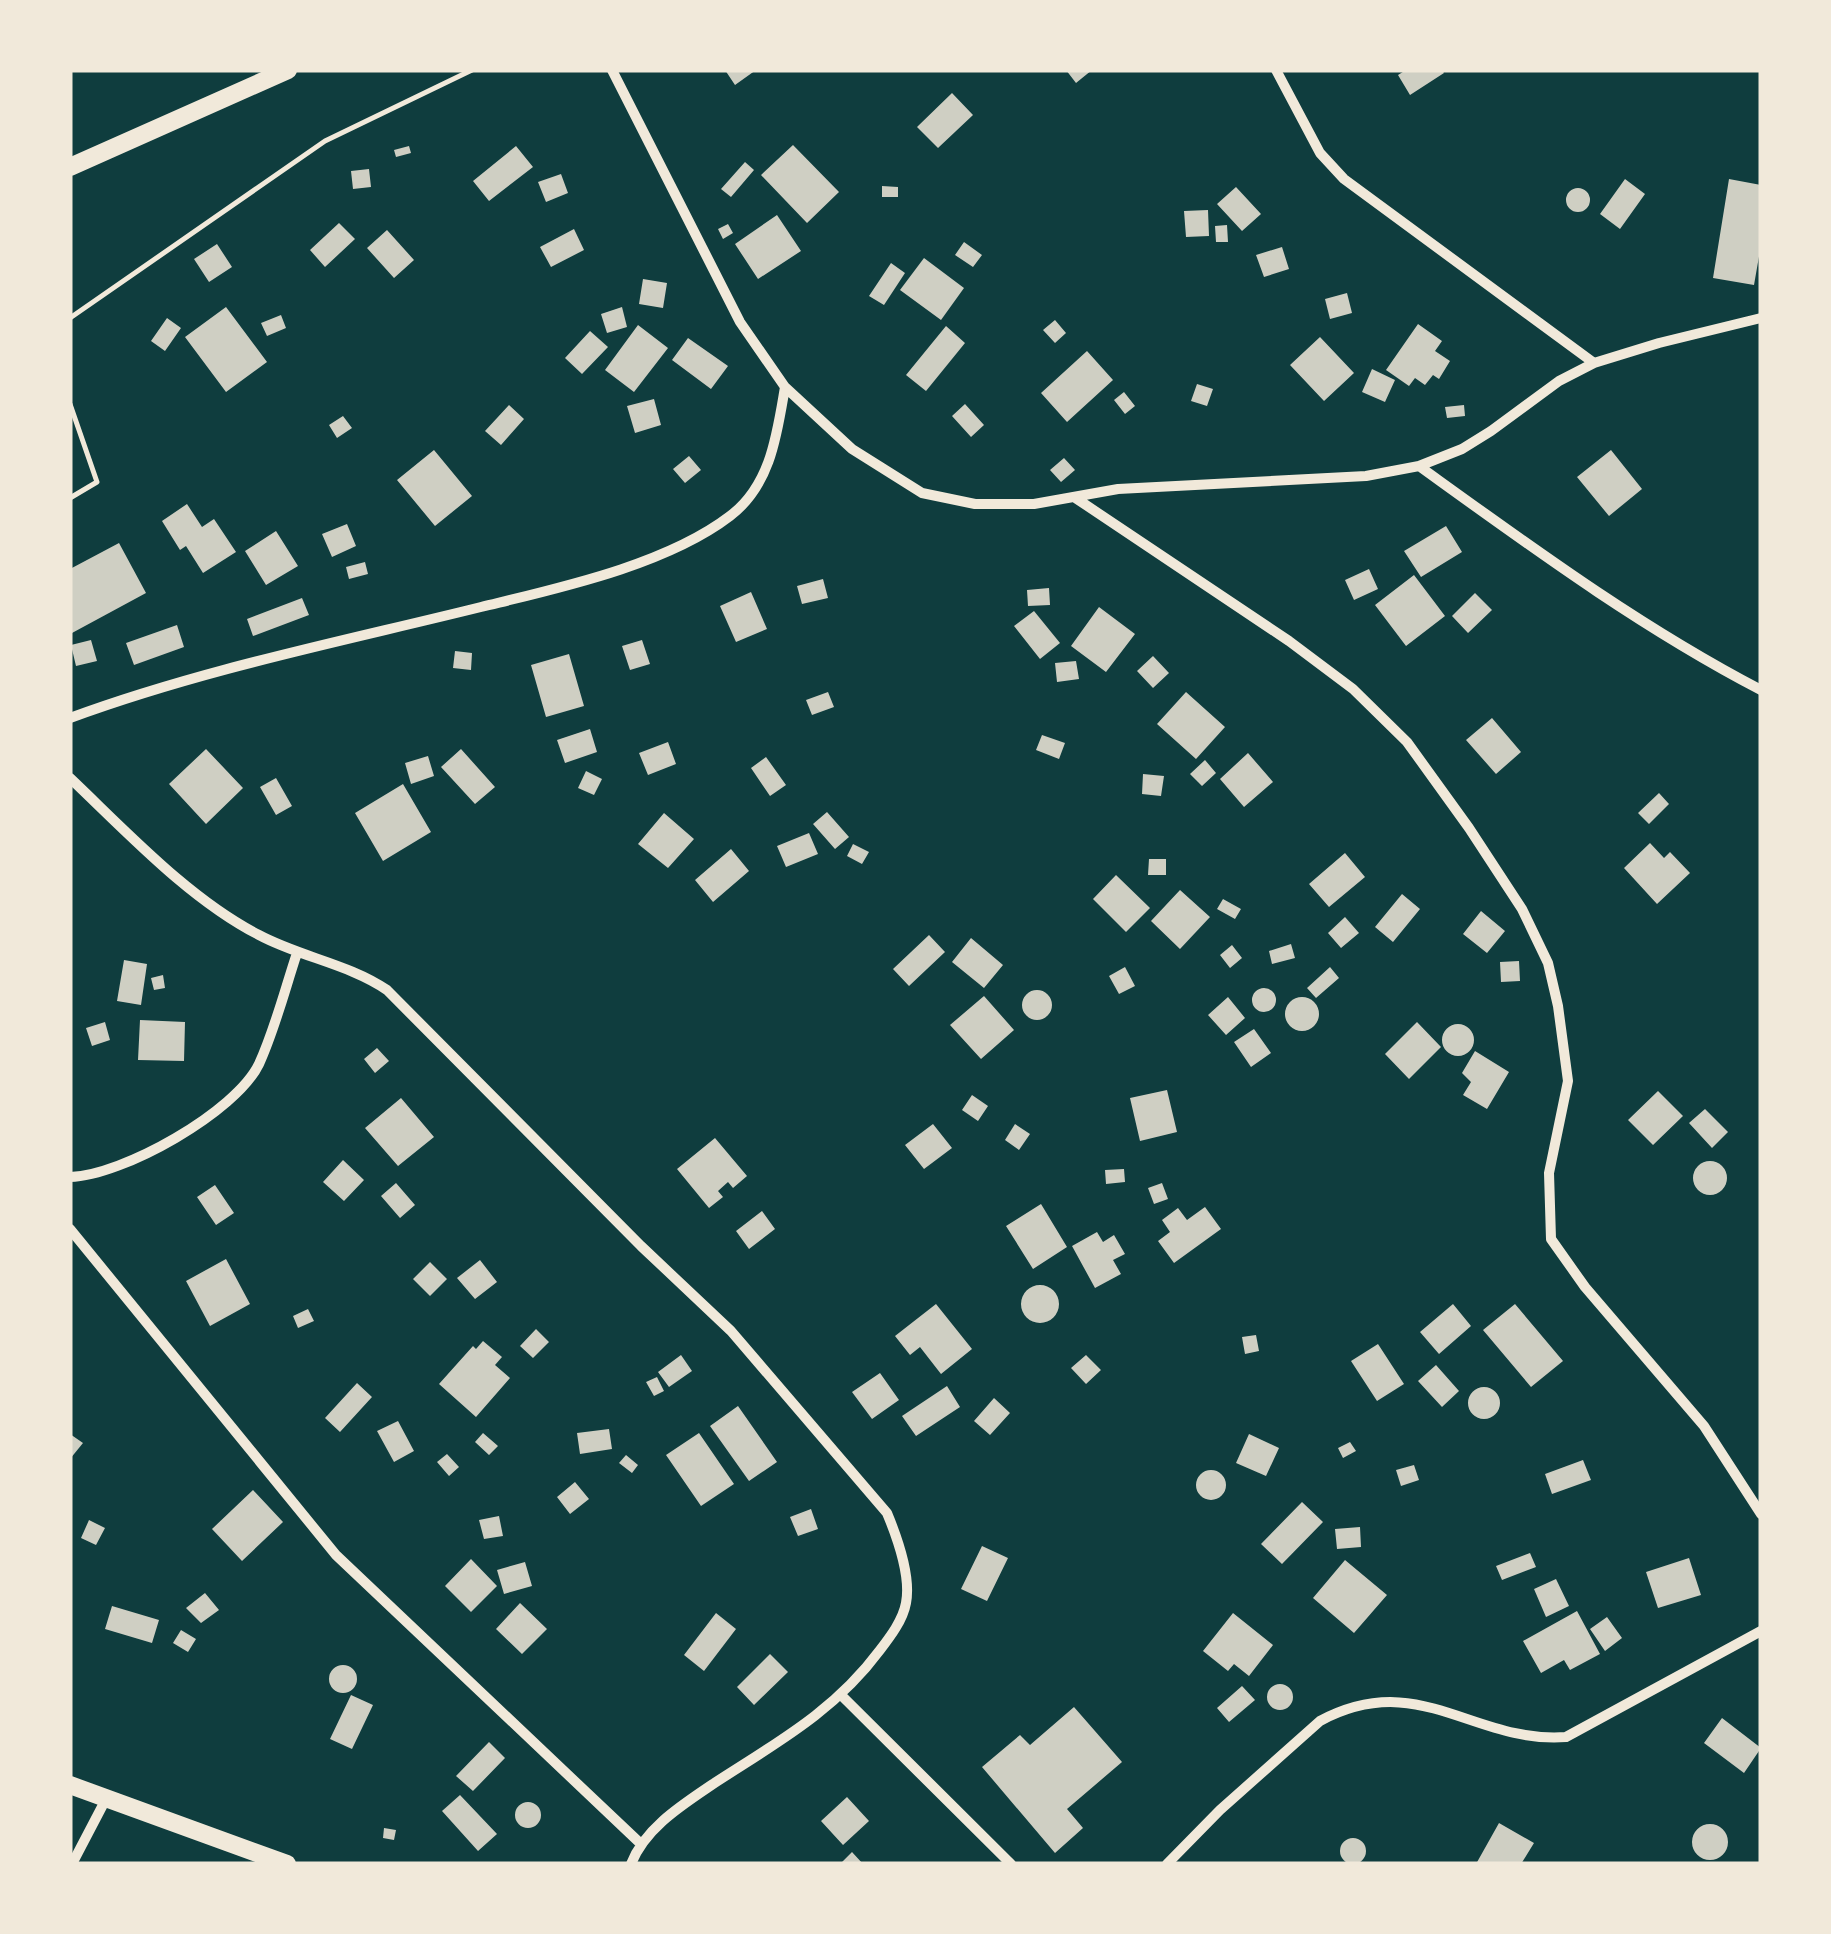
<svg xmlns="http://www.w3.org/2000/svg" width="1831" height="1934" viewBox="0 0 1831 1934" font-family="'IBM Plex Sans',sans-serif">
<rect width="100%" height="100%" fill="#0f3d3e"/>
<!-- building -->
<path fill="#cfcfc3" d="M725,70H756L735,85Z
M1066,70H1092L1076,83Z
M1406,70H1442L1444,73L1410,95L1398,75Z
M952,93L973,115L938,148L917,127Z
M793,145L839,192L807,223L761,175Z
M409,146L411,153L396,157L394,150Z
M516,146L533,167L489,201L473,181Z
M745,162L754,170L731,197L721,189Z
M369,169L371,187L353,189L351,171Z
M561,174L568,193L546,202L538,182Z
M1625,179L1645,194L1620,229L1600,214Z
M1729,179L1761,185V245L1754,285L1713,278Z
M882,186L898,187V197H882Z
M1236,187L1261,214L1242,231L1217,204Z
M1566 200a12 12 0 1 1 24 0a12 12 0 1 1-24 0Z
M1208,210L1209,236L1186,237L1184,211Z
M777,215L801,251L758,279L735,244Z
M339,223L355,239L325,267L310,250Z
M728,224L733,233L723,239L718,229Z
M1227,225L1228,242H1216L1215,226Z
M574,229L584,250L551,267L540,247Z
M387,230L414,260L394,278L367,248Z
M964,242L982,255L973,267L955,255Z
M217,244L232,267L209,282L194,259Z
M1282,247L1289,269L1264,277L1256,255Z
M924,258L964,288L941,320L900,290Z
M891,263L905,273L884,305L869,296Z
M643,279L667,283L663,308L639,304Z
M1347,293L1352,313L1330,319L1325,299Z
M226,307L267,362L226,392L185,337Z
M622,307L627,327L607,333L601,314Z
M281,315L286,328L267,336L261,323Z
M167,318L181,328L165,351L151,341Z
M1055,320L1066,333L1055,343L1043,330Z
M1418,324L1442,341L1435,351L1450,361L1439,379L1433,375L1425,385L1415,378L1409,386L1386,370Z
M638,325L668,348L634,392L605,370Z
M946,326L965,343L926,391L906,375Z
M590,331L608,347L582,374L565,358Z
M1320,337L1354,373L1324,401L1290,365Z
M688,338L728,366L711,389L672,360Z
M1087,351L1113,380L1067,422L1041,393Z
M1372,369L1395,380L1385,402L1362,392Z
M1197,384L1213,389L1207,406L1191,401Z
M1124,392L1135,406L1125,414L1114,400Z
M654,399L661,425L635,433L627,406Z
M965,404L984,425L971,437L952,416Z
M509,405L524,419L501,445L485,431Z
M1464,405L1465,416L1447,418L1445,407Z
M343,416L352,428L337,438L329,425Z
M434,450L472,496L435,526L397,480Z
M1611,450L1642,489L1609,516L1577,477Z
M689,456L701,470L685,483L673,469Z
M1064,458L1075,470L1061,482L1050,470Z
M187,504L202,527L214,519L236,552L203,573L186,546L180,550L162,521Z
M347,524L356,546L332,557L322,534Z
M1446,526L1462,552L1421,577L1404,551Z
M276,531L298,566L266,585L245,551Z
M119,543L146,593L72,633L70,569Z
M365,562L368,574L349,579L346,567Z
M1369,569L1378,589L1354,600L1345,580Z
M1414,575L1445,616L1406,646L1375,605Z
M823,579L828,598L802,604L797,586Z
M1049,588L1050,605L1028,606L1027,590Z
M751,592L767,629L736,642L720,606Z
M1475,593L1492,610L1468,633L1452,616Z
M302,598L309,615L253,636L247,619Z
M1099,607L1135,634L1106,672L1071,646Z
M1034,611L1060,643L1040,659L1014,626Z
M177,625L184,647L134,665L126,643Z
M91,640L97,661L76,666L71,645Z
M642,640L650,664L630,670L622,646Z
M455,651L472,653L471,670L453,668Z
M569,654L584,706L546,717L531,665Z
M1153,656L1169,673L1153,688L1137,671Z
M1076,661L1079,679L1057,682L1055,663Z
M828,692L834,707L812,715L806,700Z
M1186,692L1225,727L1196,759L1157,724Z
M1492,718L1521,752L1496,774L1466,740Z
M590,729L597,752L565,763L557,740Z
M1042,735L1065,743L1059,759L1036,750Z
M668,742L676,764L648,775L639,753Z
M206,749L243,788L206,824L169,784Z
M461,749L495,787L475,804L441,767Z
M1248,753L1273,782L1244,807L1220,779Z
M428,756L434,776L411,784L405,763Z
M766,757L786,785L770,796L751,768Z
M1205,760L1216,773L1202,786L1190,774Z
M586,771L602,779L594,795L578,788Z
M1143,774L1164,776L1161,796L1142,794Z
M276,778L292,806L276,815L260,787Z
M403,784L431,832L383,861L355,813Z
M1659,793L1669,804L1649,824L1638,813Z
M827,812L849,837L835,849L813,824Z
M664,813L694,839L668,868L638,844Z
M809,833L818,854L786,867L777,846Z
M1650,843L1664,858L1670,852L1690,873L1657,904L1624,868Z
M853,844L869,852L862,864L847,856Z
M731,849L749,871L713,902L695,880Z
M1345,853L1365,877L1329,907L1309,884Z
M1149,859H1166V875H1148Z
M1116,875L1150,908L1126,932L1093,899Z
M1180,890L1210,917L1180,949L1151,921Z
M1402,894L1420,909L1393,942L1375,927Z
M1223,899L1241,909L1235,919L1217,909Z
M1481,911L1505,931L1487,953L1463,934Z
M1345,917L1359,933L1341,948L1328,933Z
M929,935L945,952L909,986L893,969Z
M971,938L1003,965L984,988L952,962Z
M1291,944L1295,958L1272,964L1269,951Z
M1232,945L1242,958L1230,968L1220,955Z
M124,960L147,964L141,1005L117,1001Z
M1519,961L1520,981L1501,982L1500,962Z
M1125,967L1135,986L1119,994L1109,976Z
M1330,967L1339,978L1316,998L1307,988Z
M163,975L165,988L154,990L151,978Z
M1252 1000a12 12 0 1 1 24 0a12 12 0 1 1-24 0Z
M1022 1005a15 15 0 1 1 30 0a15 15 0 1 1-30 0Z
M984,996L1014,1030L981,1059L950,1025Z
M1285 1014a17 17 0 1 1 34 0a17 17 0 1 1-34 0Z
M1228,997L1245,1018L1226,1035L1208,1015Z
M140,1020L185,1022L184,1061L138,1060Z
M105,1022L110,1040L92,1046L86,1028Z
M1417,1022L1441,1047L1409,1079L1385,1054Z
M1442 1040a16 16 0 1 1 32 0a16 16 0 1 1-32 0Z
M1254,1029L1271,1053L1251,1067L1234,1042Z
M377,1048L389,1061L375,1073L364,1059Z
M1475,1051L1509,1072L1487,1109L1463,1095L1471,1082L1462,1073Z
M1167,1090L1177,1132L1140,1141L1130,1098Z
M1658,1091L1683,1116L1653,1145L1628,1120Z
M972,1095L988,1106L978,1121L962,1110Z
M401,1098L434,1137L398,1166L365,1128Z
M1705,1109L1728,1132L1712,1148L1689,1123Z
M933,1124L952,1148L924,1169L905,1145Z
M1015,1124L1030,1134L1019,1150L1005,1140Z
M715,1138L747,1176L733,1188L728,1182L718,1191L723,1197L709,1208L677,1169Z
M343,1160L364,1180L344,1201L323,1182Z
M1693 1178a17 17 0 1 1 34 0a17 17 0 1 1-34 0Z
M1124,1169L1125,1182L1106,1184L1105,1170Z
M396,1183L415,1205L400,1218L381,1196Z
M1162,1183L1168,1199L1154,1204L1148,1188Z
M215,1185L234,1213L216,1225L197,1197Z
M1041,1204L1067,1247L1033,1269L1006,1226Z
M1205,1207L1221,1229L1174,1263L1158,1241L1170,1232L1162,1220L1178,1208L1187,1220Z
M762,1211L775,1229L749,1249L736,1231Z
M1097,1232L1103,1242L1114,1235L1125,1254L1113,1260L1121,1274L1095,1288L1072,1246Z
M226,1259L250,1304L210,1326L186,1281Z
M480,1260L497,1282L475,1299L457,1278Z
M430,1262L447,1279L430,1296L413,1279Z
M1021 1304a19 19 0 1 1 38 0a19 19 0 1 1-38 0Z
M936,1304L972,1349L941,1374L920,1347L910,1355L895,1336Z
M1453,1304L1471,1326L1439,1354L1420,1332Z
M1515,1304L1563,1361L1531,1387L1483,1330Z
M308,1309L314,1321L298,1328L293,1316Z
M536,1329L549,1342L533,1358L520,1346Z
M1256,1335L1259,1351L1245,1354L1242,1337Z
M483,1341L502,1357L495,1365L510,1378L476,1417L439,1384L473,1346L476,1349Z
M1378,1344L1404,1384L1377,1401L1351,1361Z
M681,1355L692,1371L669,1387L658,1372Z
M1086,1355L1101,1370L1086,1384L1071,1368Z
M1436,1365L1459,1391L1442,1407L1418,1381Z
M880,1373L899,1400L872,1419L852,1392Z
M657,1377L664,1391L654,1396L646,1382Z
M357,1383L372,1397L340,1432L325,1418Z
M947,1386L960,1407L916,1436L902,1416Z
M1468 1403a16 16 0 1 1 32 0a16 16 0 1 1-32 0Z
M994,1398L1010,1413L990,1435L974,1421Z
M738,1406L777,1462L749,1481L710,1426Z
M398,1421L414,1451L394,1462L377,1431Z
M609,1429L612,1449L580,1454L577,1433Z
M483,1433L498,1446L489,1455L475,1442Z
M699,1433L734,1484L701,1506L666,1455Z
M70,1434L83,1443L70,1459Z
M1249,1434L1279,1448L1266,1476L1236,1463Z
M1350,1442L1356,1451L1343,1458L1338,1448Z
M447,1454L459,1467L449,1476L437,1462Z
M626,1455L638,1465L632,1473L619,1463Z
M1583,1460L1591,1480L1552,1494L1545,1474Z
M1414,1465L1419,1480L1401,1486L1396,1470Z
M1196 1485a15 15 0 1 1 30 0a15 15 0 1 1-30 0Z
M575,1482L589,1499L570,1514L557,1497Z
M253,1490L283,1522L242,1561L212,1529Z
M1302,1502L1323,1522L1282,1564L1261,1544Z
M811,1509L818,1529L798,1536L790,1517Z
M499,1516L503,1536L484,1539L479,1520Z
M89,1520L105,1528L96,1545L81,1538Z
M1360,1527L1361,1547L1337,1549L1335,1529Z
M982,1546L1008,1558L987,1601L961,1589Z
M1530,1553L1536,1567L1502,1580L1496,1566Z
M1689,1558L1701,1595L1658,1608L1646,1572Z
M471,1559L497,1586L471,1612L445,1586Z
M1345,1560L1387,1595L1354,1633L1313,1598Z
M525,1562L532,1586L504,1594L497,1570Z
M1556,1579L1569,1606L1546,1617L1534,1589Z
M205,1593L219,1610L201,1623L186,1608Z
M520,1603L547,1629L522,1654L496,1629Z
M112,1606L159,1620L152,1643L105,1629Z
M1577,1611L1600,1654L1570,1670L1564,1660L1541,1673L1523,1641Z
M716,1613L736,1629L704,1671L684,1655Z
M1233,1613L1273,1645L1249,1676L1234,1664L1228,1671L1203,1651Z
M1607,1617L1622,1638L1605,1651L1590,1629Z
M181,1630L196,1639L188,1652L173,1643Z
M770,1654L788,1672L754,1705L737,1687Z
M329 1679a14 14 0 1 1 28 0a14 14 0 1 1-28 0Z
M1267 1697a13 13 0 1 1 26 0a13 13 0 1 1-26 0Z
M1242,1686L1255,1700L1229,1722L1217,1708Z
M351,1695L373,1705L352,1749L330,1739Z
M1074,1707L1122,1762L1067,1809L1083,1828L1055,1853L982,1767L1020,1735L1030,1745Z
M1722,1718L1761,1748L1744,1773L1704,1743Z
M489,1742L505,1758L473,1791L456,1776Z
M460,1795L497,1834L478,1851L442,1811Z
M847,1797L869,1821L843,1845L821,1821Z
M515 1815a13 13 0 1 1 26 0a13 13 0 1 1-26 0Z
M1499,1823L1534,1843L1521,1864H1476Z
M1692 1842a18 18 0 1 1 36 0a18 18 0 1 1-36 0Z
M384,1828L396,1830L394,1840L383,1838Z
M1340 1851a13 13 0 1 1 26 0a13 13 0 1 1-26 0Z
M852,1852L863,1864H840Z"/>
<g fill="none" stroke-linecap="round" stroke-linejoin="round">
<!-- path -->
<path stroke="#f1e9da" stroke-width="5" d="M70,318L325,141L472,70
M70,404L97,482L70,498"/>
<!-- minor -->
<path stroke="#f1e9da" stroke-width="10" d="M612,70L740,322L785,387L852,449L922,493L975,504H1034L1118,489L1366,476L1419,466L1462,449L1491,431L1559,381L1594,363L1659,343L1761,318
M1276,70L1320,153L1344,179L1594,363
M1419,466C1530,546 1640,627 1761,690
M1074,497L1289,641L1353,689L1407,742L1469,828L1522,909L1548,963L1558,1006L1568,1081L1549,1173L1551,1239L1585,1287L1704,1426L1761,1514
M70,718C203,669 344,641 481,607C559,588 666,565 730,516C771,485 777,434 785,387
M70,778C127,832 189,899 259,935C300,957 349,964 387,990L641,1246L731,1331L887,1513C897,1537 911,1577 906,1603C903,1620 890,1637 880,1650C834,1712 776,1743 713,1784C682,1805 645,1828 631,1864
M70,1177C122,1176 236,1112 259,1064C275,1029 285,989 297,953
M70,1229L336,1555L641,1844
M842,1696L1011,1864
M72,1864L106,1799
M1167,1864L1220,1810L1320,1721C1419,1668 1473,1744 1566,1737L1761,1631"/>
<!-- tertiary -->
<path stroke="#f1e9da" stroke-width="18" d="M70,167L288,70
M70,1785L287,1864"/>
</g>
<!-- border -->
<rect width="1831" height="1934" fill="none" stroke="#f1e9da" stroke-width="145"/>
</svg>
